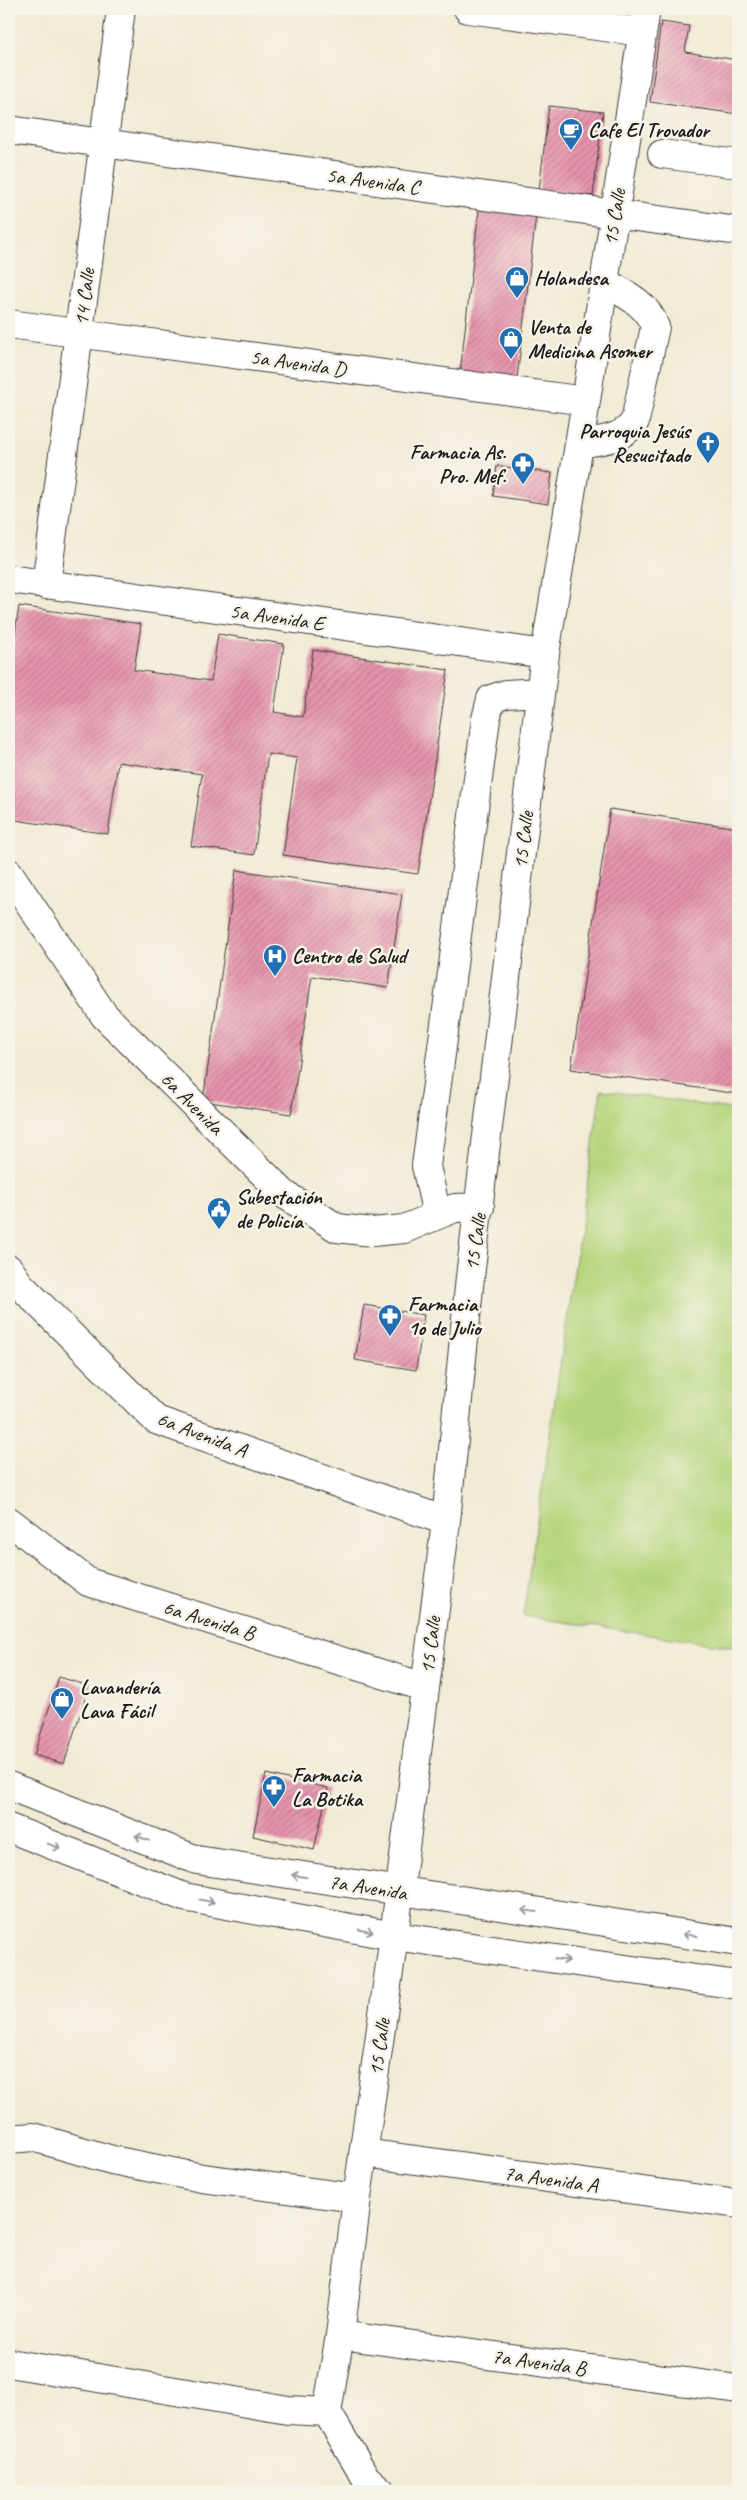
<svg xmlns="http://www.w3.org/2000/svg" width="747" height="2500" viewBox="0 0 747 2500" font-family="Caveat,sans-serif">
<defs>
<pattern id="building-hatch" width="6" height="6" patternUnits="userSpaceOnUse" patternTransform="scale(1.25)"><rect width="6" height="6" fill="#e694ad"/><path d="M-1 1l2-2M0 6l6-6M5 7l2-2" fill="none" stroke="#ba788c"/></pattern>
</defs>
<rect width="100%" height="100%" fill="#f7f3e8"/>
<filter id="ink" filterUnits="userSpaceOnUse"><feTurbulence type="fractalNoise" baseFrequency=".02" numOctaves="2"/><feDisplacementMap in="SourceGraphic" scale="10" xChannelSelector="R" yChannelSelector="G"/><feConvolveMatrix kernelMatrix="1 2 1 2 8 2 1 2 1" color-interpolation-filters="sRGB"/></filter>
<filter id="wash" filterUnits="userSpaceOnUse"><feTurbulence type="fractalNoise" baseFrequency=".0096" numOctaves="4" result="noise"/><feDisplacementMap in="SourceGraphic" scale="20" xChannelSelector="R" yChannelSelector="G"/><feGaussianBlur stdDeviation="1.12" result="paint"/><feColorMatrix in="noise" values="0 0 0 0 0 0 0 0 0 0 0 0 0 0 0 0 0 1.4 0 .05"/><feComposite in="paint" operator="in"/></filter>
<g filter="url(#wash)">
<rect width="100%" height="100%" fill="#f1ead4"/>
<!-- pitch -->
<path fill="#b5d57c" stroke="#68784c" d="M601,1090L738,1110V1648L523,1616Z"/>
<g id="blocks">
<!-- building -->
<path fill="url(#building-hatch)" d="M661,22L689,26L685,52L738,60V114L650,102Z
M549,106L603,112L593,196L539,190Z
M479,209L536,215L517,379L460,373Z
M497,466L552,473L548,504L493,496Z
M19,606L141,624L134,670L211,681L218,634L284,644L274,712L303,717L313,650L448,670L418,874L283,855L297,758L268,754L254,855L191,846L202,774L118,762L108,834L9,819V675Z
M610,809L738,828V1094L571,1069Z
M236,870L402,894L388,988L312,976L291,1114L203,1101Z
M364,1305L424,1315L416,1370L355,1360Z
M59,1677L89,1686L64,1764L34,1755Z
M266,1774L328,1788L314,1850L253,1836Z"/>
</g>
</g>
<g filter="url(#ink)">
<use href="#blocks" fill-opacity="0" stroke="#3c3b38" stroke-width="1"/>
<g fill="none" stroke-linecap="round" stroke-linejoin="round">
<!-- minor casing -->
<g stroke="#3c3b38" stroke-width="30">
<path id="minor" d="M468,9L642,32
M9,130L738,231
M662,154L738,164
M9,324L586,401
M579,444C600,440 623,440 635,421L655,327C647,303 625,294 604,282
M9,579L545,654
M46,585L121,9
M9,873L104,1015L284,1194L337,1228L372,1232L404,1229L455,1208L480,1207
M437,1215L426,1166L486,719L491,699L506,694L540,692
M9,1269L20,1285L156,1420L446,1521
M9,1521L88,1582L424,1687
M9,1786L197,1860L738,1942
M9,1828L184,1897L394,1936L738,1985
M9,2139L33,2137L112,2160L202,2178L357,2198
M364,2153L738,2204
M340,2335L738,2389
M9,2363L288,2410L327,2412
M381,2491L366,2478L327,2412L340,2335L357,2198L394,1936L446,1521L470,1277L545,654L586,401L646,9"/>
</g>
<!-- minor -->
<use href="#minor" stroke="#fff" stroke-width="28"/>
</g>
<!-- one-way arrows -->
<defs><path id="oneway-shaft" d="M-6 0H5M1.5-3L5.5 0L1.5 3" fill="none" stroke-width="1.6" stroke-linecap="round" stroke-linejoin="round" transform="scale(1.25)"/></defs>
<g stroke="#999">
<use href="#oneway-shaft" transform="translate(142 1838) rotate(-159)"/>
<use href="#oneway-shaft" transform="translate(54 1846) rotate(21)"/>
<use href="#oneway-shaft" transform="translate(299 1876) rotate(-171)"/>
<use href="#oneway-shaft" transform="translate(207 1901) rotate(11)"/>
<use href="#oneway-shaft" transform="translate(529 1911) rotate(-172)"/>
<use href="#oneway-shaft" transform="translate(366 1931) rotate(11)"/>
<use href="#oneway-shaft" transform="translate(690 1935) rotate(-172)"/>
<use href="#oneway-shaft" transform="translate(562 1960) rotate(8)"/>
</g>
</g>
<!-- icons -->
<defs>
<g id="cafe-pin" transform="scale(1.25)"><path d="M0 17L-7.5 6A9.5 9.5 0 1 1 7.5 6Z" fill="#1f6fb2" stroke="#f7f3e8"/><path d="M-5.5-4.5H6V0H3Q3 3.5 0 3.5H-2.5Q-5.5 3.5-5.5 0ZM3-3.2v2h1.7v-2ZM-6 4.5H4V6H-6Z" fill="#fff"/></g>
<g id="shop-pin" transform="scale(1.25)"><path d="M0 17L-7.5 6A9.5 9.5 0 1 1 7.5 6Z" fill="#1f6fb2" stroke="#f7f3e8"/><path d="M-5-2.5h2.3a2.7 3.5 0 0 1 5.4 0H5L5.5 6h-11ZM-1.5-2.5h3a1.5 2.3 0 0 0-3 0Z" fill="#fff"/></g>
<g id="church-pin" transform="scale(1.25)"><path d="M0 17L-7.5 6A9.5 9.5 0 1 1 7.5 6Z" fill="#1f6fb2" stroke="#f7f3e8"/><path d="M-1.2-6h2.4v3.5h3.3v2.4h-3.3V6h-2.4V-.1h-3.3v-2.4h3.3Z" fill="#fff"/></g>
<g id="pharmacy-pin" transform="scale(1.25)"><path d="M0 17L-7.5 6A9.5 9.5 0 1 1 7.5 6Z" fill="#1f6fb2" stroke="#f7f3e8"/><path d="M-2-6h4v4h4v4h-4v4h-4v-4h-4v-4h4Z" fill="#fff"/></g>
<g id="hospital-pin" transform="scale(1.25)"><path d="M0 17L-7.5 6A9.5 9.5 0 1 1 7.5 6Z" fill="#1f6fb2" stroke="#f7f3e8"/><path d="M-5-5h3v3.5h4V-5h3V5h-3V1.5h-4V5h-3Z" fill="#fff"/></g>
<g id="civic-pin" transform="scale(1.25)"><path d="M0 17L-7.5 6A9.5 9.5 0 1 1 7.5 6Z" fill="#1f6fb2" stroke="#f7f3e8"/><path d="M-.6-6.5H3V-4.5H.6V-3L4-1V1h2V6H-6V1h2V-1L-.6-3ZM-1.2 2.5V6h2.4V2.5Z" fill="#fff"/></g>
</defs>
<g fill-rule="evenodd">
<use href="#cafe-pin" x="571" y="130"/>
<use href="#shop-pin" x="517" y="278"/>
<use href="#shop-pin" x="511" y="339"/>
<use href="#church-pin" x="708" y="443"/>
<use href="#pharmacy-pin" x="523" y="464"/>
<use href="#hospital-pin" x="275" y="956"/>
<use href="#civic-pin" x="219" y="1209"/>
<use href="#pharmacy-pin" x="390" y="1316"/>
<use href="#shop-pin" x="62" y="1699"/>
<use href="#pharmacy-pin" x="274" y="1787"/>
</g>
<g text-anchor="middle" stroke-width="5" stroke-linejoin="round" paint-order="stroke">
<!-- poi labels -->
<g font-size="21" font-weight="bold" fill="#1c1c1c" stroke="#f7f3e8" text-anchor="start">
<text x="588" y="137">Cafe El Trovador</text>
<text x="534" y="285">Holandesa</text>
<text x="528" y="334">Venta de<tspan x="528" dy="24">Medicina Asomer</tspan></text>
<text x="690" y="438" text-anchor="end">Parroquia Jesús<tspan x="690" dy="24">Resucitado</tspan></text>
<text x="506" y="459" text-anchor="end">Farmacia As.<tspan x="506" dy="24">Pro. Mef.</tspan></text>
<text x="292" y="963">Centro de Salud</text>
<text x="236" y="1204">Subestación<tspan x="236" dy="24">de Policía</tspan></text>
<text x="408" y="1311">Farmacia<tspan x="408" dy="24">1o de Julio</tspan></text>
<text x="80" y="1694">Lavandería<tspan x="80" dy="24">Lava Fácil</tspan></text>
<text x="292" y="1782">Farmacia<tspan x="292" dy="24">La Botika</tspan></text>
</g>
<!-- street labels -->
<g font-size="21" fill="#1c1c1c" stroke="#f7f3e8">
<text transform="translate(373 181) rotate(8)" y="7">5a Avenida C</text>
<text transform="translate(614 217) rotate(-81)" y="7">15 Calle</text>
<text transform="translate(84 297) rotate(-83)" y="7">14 Calle</text>
<text transform="translate(298 363) rotate(8)" y="7">5a Avenida D</text>
<text transform="translate(277 617) rotate(8)" y="7">5a Avenida E</text>
<text transform="translate(523 840) rotate(-83)" y="7">15 Calle</text>
<text transform="translate(192 1103) rotate(45)" y="7">6a Avenida</text>
<text transform="translate(475 1242) rotate(-82)" y="7">15 Calle</text>
<text transform="translate(202 1434) rotate(21)" y="7">6a Avenida A</text>
<text transform="translate(209 1620) rotate(17)" y="7">6a Avenida B</text>
<text transform="translate(430 1645) rotate(-83)" y="7">15 Calle</text>
<text transform="translate(368 1887) rotate(9)" y="7">7a Avenida</text>
<text transform="translate(379 2047) rotate(-82)" y="7">15 Calle</text>
<text transform="translate(551 2179) rotate(8)" y="7">7a Avenida A</text>
<text transform="translate(539 2362) rotate(8)" y="7">7a Avenida B</text>
</g>
</g>
<!-- margin -->
<rect width="747" height="2500" fill="none" stroke="#f7f3e8" stroke-width="30"/>
</svg>
